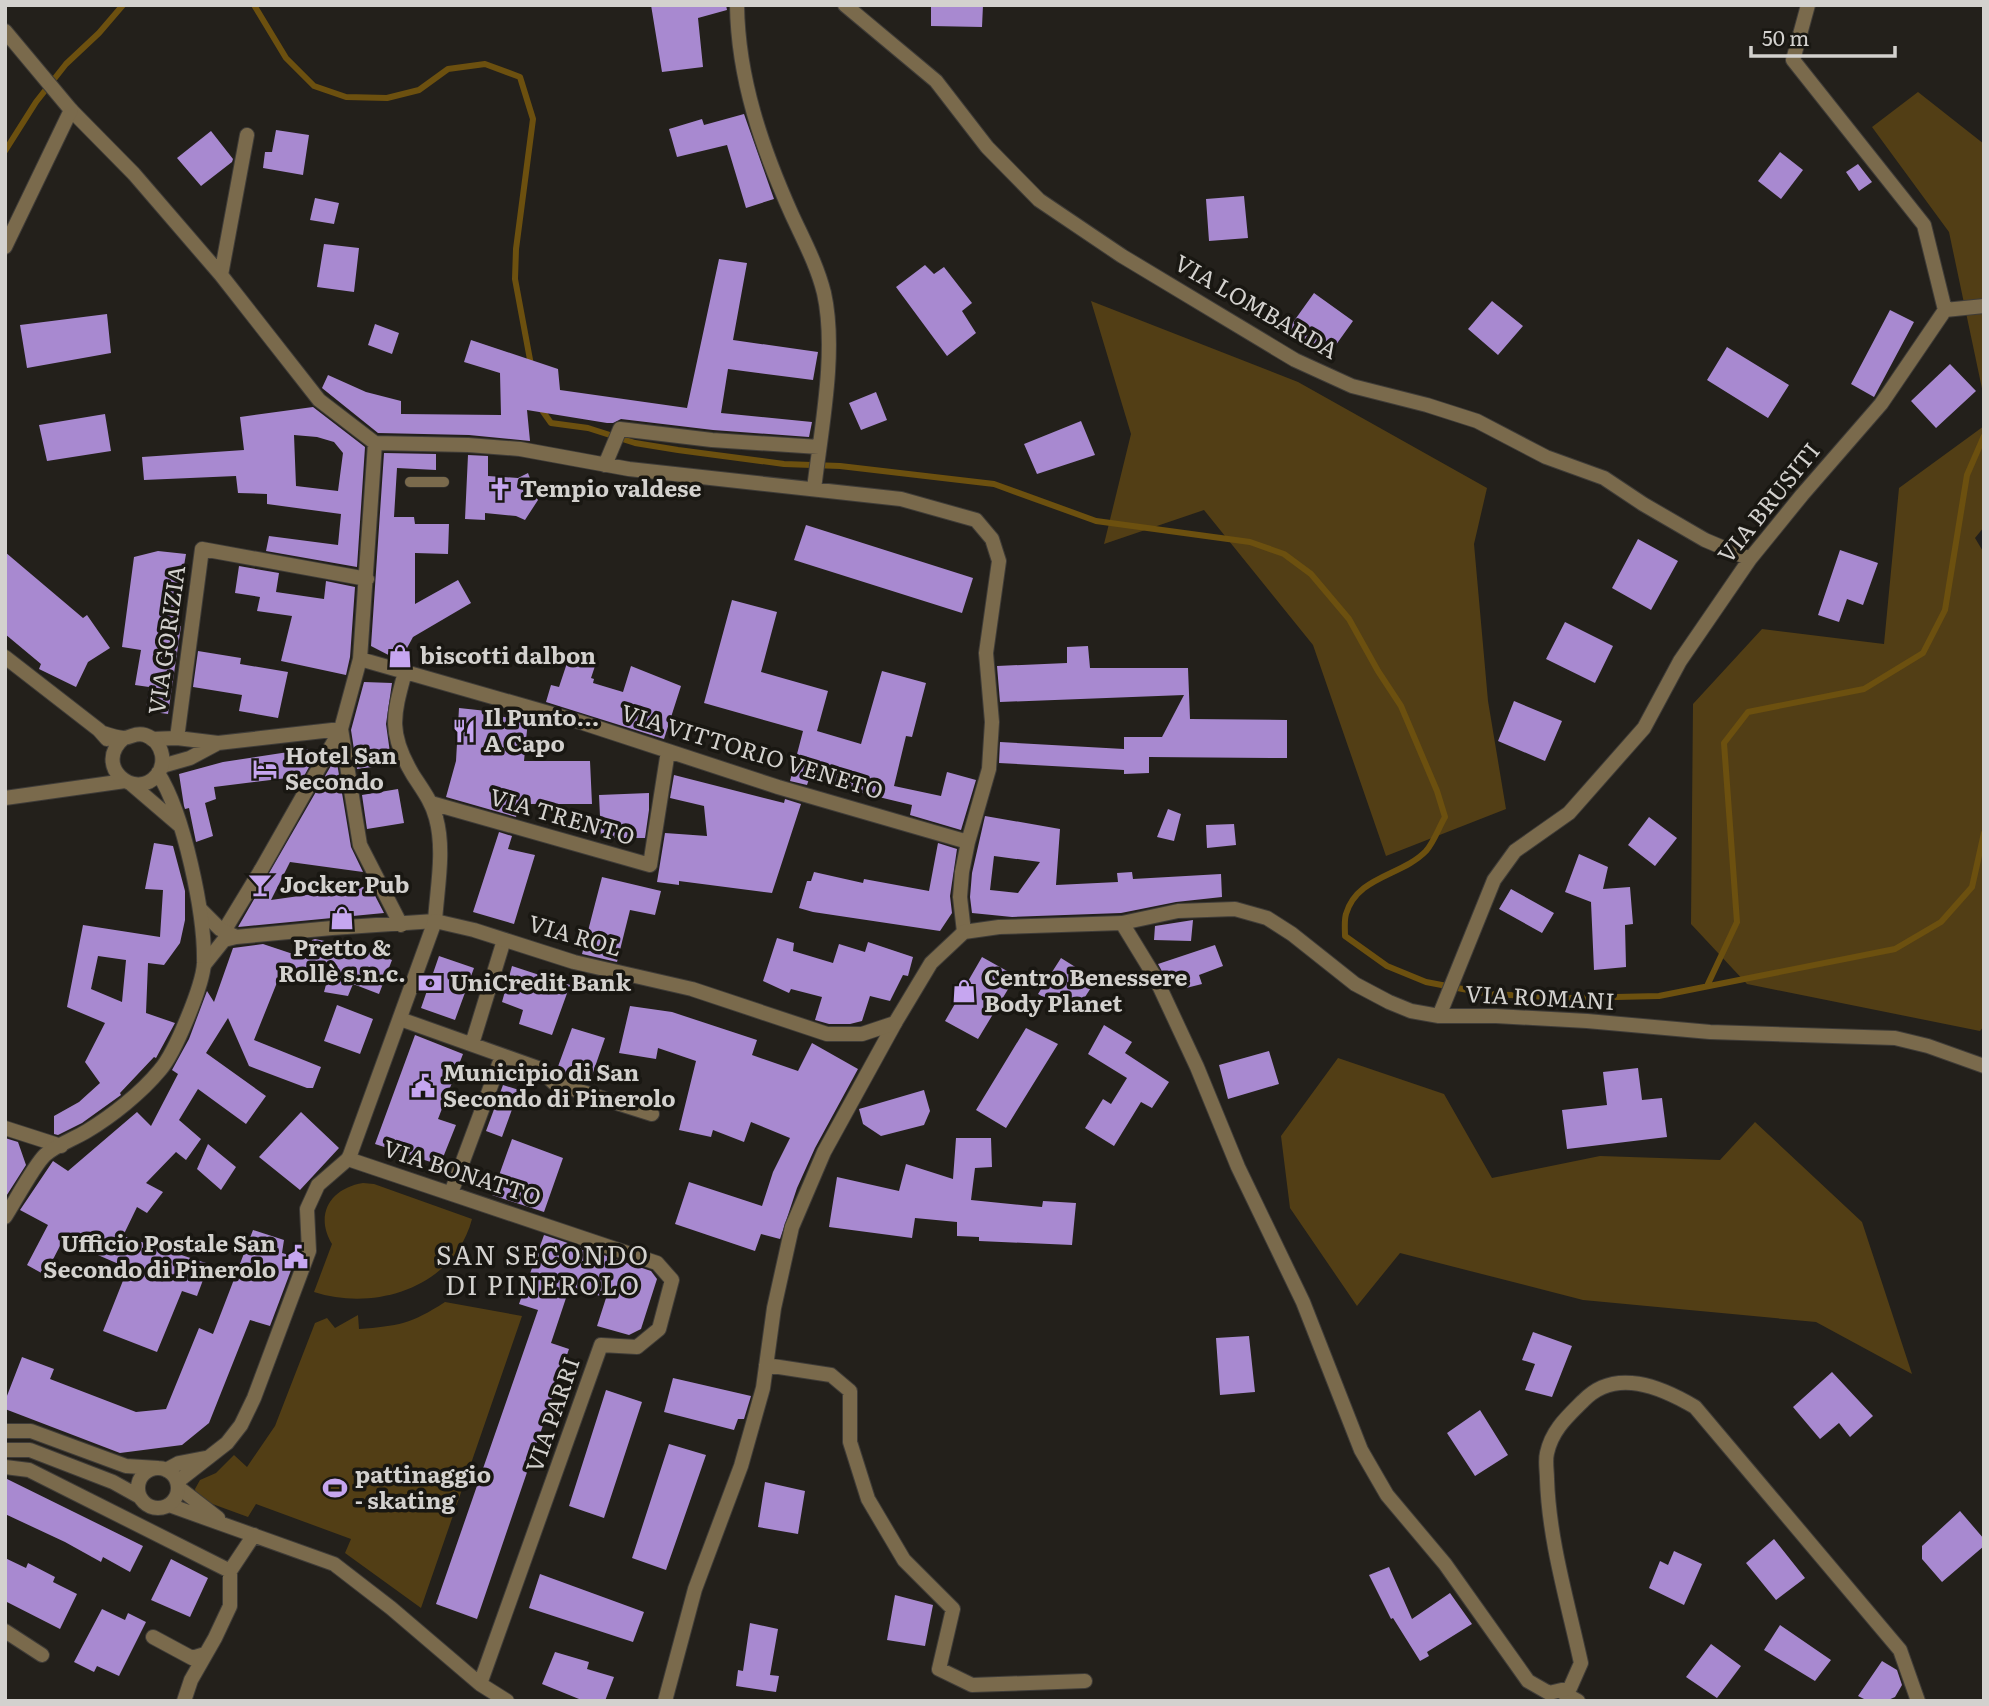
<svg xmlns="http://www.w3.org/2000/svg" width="1989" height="1706" viewBox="0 0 1989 1706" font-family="Literata,serif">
<rect width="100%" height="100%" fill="#23201b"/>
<!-- green -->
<path fill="#523e15" d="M1918,92L1984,144V398L1949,232L1872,127Z
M1091,301L1298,382L1487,488L1474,544L1488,701L1506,809L1386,856L1313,645L1204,510L1104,544L1131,434Z
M1984,426V527L1975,538L1984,553V1026L1980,1031L1747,984L1691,924L1693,704L1762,629L1884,644L1899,488Z
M1338,1058L1444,1094L1492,1178L1600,1156L1720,1160L1755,1122L1862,1222L1912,1374L1816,1322L1583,1300L1400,1253L1357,1306L1290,1208L1281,1136Z
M363,1183L374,1184L472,1219C454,1287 376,1312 314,1292L332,1244C314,1214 331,1188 363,1183Z
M445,1302L522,1316L421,1608L345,1553L351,1539L256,1504L248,1517L207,1502L196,1494L195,1489L200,1480L216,1473L234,1455L247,1467L275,1426L315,1323L327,1318L335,1328L358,1315L359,1329C398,1326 411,1324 445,1302Z"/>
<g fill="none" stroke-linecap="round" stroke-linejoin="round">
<!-- stream -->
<path stroke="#6c500f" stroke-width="6" d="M254,5L286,58L314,86L346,97L387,98L419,90L448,69L485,64L520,77L533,119L516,249L515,279L531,365
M5,151L36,102L66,64L99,33L123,5
M539,406L551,423L588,428L635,443L678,450L784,464L840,466L994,484L1096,521L1250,542L1284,554L1311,574L1349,619L1378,671L1401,706L1437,791L1445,817C1439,827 1434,842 1426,851C1402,876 1357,876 1346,914C1344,920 1345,930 1345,936L1387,966L1426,982L1489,994L1573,998L1659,996L1895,949L1941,922L1972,887L1984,833
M1707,986L1737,922L1724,743L1748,712L1864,689L1923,653L1945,610L1967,475L1984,436"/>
</g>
<!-- building -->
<path fill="#a889d0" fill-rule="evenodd" d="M651,5H726L727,10L698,18L703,67L662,72Z
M931,5H983L982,27L931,26Z
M744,114L774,199L746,208L727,145L677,157L669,129L702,119L704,125Z
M276,130L309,135L303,175L263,168L265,152H272Z
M211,131L233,159L232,162L201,186L177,158Z
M1780,152L1803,170L1781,199L1758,181Z
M1858,164L1872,182L1859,191L1846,172Z
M1244,196L1248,238L1209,241L1206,199Z
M315,198L339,203L334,224L310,220Z
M324,244L359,248L354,292L317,287Z
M719,259L747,263L733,340L818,352L813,380L728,369L721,413L812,422L809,437L713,430L621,419L613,423H607L527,410L530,441L469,435L378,433L322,388L328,375L366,392L401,401V414L501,415L500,373L464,362L471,340L558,369L560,390L687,408Z
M925,265L934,274L944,267L972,303L962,311L976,333L947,356L896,287Z
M1314,293L1353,321L1328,356L1289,328Z
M1492,301L1523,326L1498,355L1468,329Z
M1890,310L1914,322L1874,397L1851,384Z
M107,314L111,353L27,368L20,325Z
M375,324L399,333L392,354L368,345Z
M1727,347L1789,385L1768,418L1707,380Z
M1950,364L1976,391L1936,428L1911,401Z
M876,392L887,420L861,430L849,403Z
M313,407L365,447L357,567L266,551L269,536L338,545L341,514L267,504V494L238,493L236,476L144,480L142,457L244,450L240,417ZM294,435L317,437L334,442L343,453L338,491L296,486Z
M105,414L111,451L47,461L39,425Z
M1081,421L1095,455L1037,474L1024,444Z
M384,453L436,454V470L397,468L394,517H414L415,524H449L448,554L415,553V604L458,580L471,603L413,637L400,661L371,646Z
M468,455L488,456V476L518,478L528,473L538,500L525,520L516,516L485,513V520L465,519Z
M806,525L973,578L962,613L794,560Z
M1638,539L1678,561L1651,610L1612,588Z
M1840,550L1878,563L1863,605L1847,599L1839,622L1818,615Z
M158,551L186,554L174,625L181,626L168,714L146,711L149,687L135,685L141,650L122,647L134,557Z
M5,552L83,618L87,615L110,648L88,662L76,687L39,669L41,664L5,634Z
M239,566L279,573L276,592L324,599L326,581L355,587L350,657L346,675L281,661L292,616L257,611L260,597L235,593Z
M732,600L777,612L761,672L828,691L817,731L861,744L882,671L926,683L912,737L906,736L894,786L941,796L947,772L976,780L961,830L910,815L912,805L833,786L835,780L811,773L807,785L790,781L803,731L704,703Z
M1565,622L1613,646L1595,683L1546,659Z
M1088,646L1090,668H1188L1190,719L1287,720V758L1149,757V773L1124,774V770L999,763L1000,742L1124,749V737H1162L1184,695L1000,702L997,666L1067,663V647Z
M198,651L241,658L240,664L288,672L278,718L239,711L242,695L193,687Z
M569,657L595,666L591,678L594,679L593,683L623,692L631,666L681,686L664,739L546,702L551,685L559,687Z
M364,682L392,683L386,724L391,760L372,763V767L357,769L351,730Z
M1514,701L1562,721L1545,761L1498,741Z
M459,708L496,712V716L528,720L524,761H590L592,804H520L516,817L446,797L456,761Z
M308,749L317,753L304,776L214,787L216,799L205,803L213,836L196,842L189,808L185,809L184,806L179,774L223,762Z
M336,757L351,847L363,872L290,862L271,900L370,886L384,913L238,927Z
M674,775L784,803L785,799L801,804L772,893L679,881V885L657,882L665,833L707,836L704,806L670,798Z
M398,789L404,823L367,829L362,795Z
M649,793V810L645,838H601L599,795Z
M1168,809L1181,814L1174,841L1157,837Z
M985,816L1060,829L1056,885L1118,882L1117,873L1132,872L1133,879L1221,874L1222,897L1176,902L1121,913L1012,917L972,913L970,897L972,873ZM994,856L1040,862L1018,893L990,890Z
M1649,817L1677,838L1655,866L1628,845Z
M1234,824L1236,845L1207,848L1206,825Z
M499,832L512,836L508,849L535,855L514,924L473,912Z
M154,843L173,846L185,891V920L180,943L164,965L148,963L146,1013L175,1023L156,1058L154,1057L120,1093L121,1095L82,1123L58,1135L54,1134V1116L79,1102L100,1083L85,1062L105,1023L67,1007L83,925L160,937L163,890L145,889ZM98,956L126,960L122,1002L91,989Z
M938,843L957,849L950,896L952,913L940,931L813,912L799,908L807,881H811L814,872L863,883L864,879L929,891Z
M1579,854L1608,867L1603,889L1630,887L1633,924L1625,925L1626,967L1594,970L1591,902L1565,892Z
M602,877L661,891L655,915L630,910L617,962L582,954Z
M1511,889L1554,913L1542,933L1499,909Z
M1193,920L1191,941L1154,940L1155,926Z
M777,938L794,943L793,951L833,963L839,944L865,952L868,942L913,957L908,976L903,975L890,1001L870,996L862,1021L850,1024H829L815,1020L822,997L791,989L789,993L763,981Z
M315,939L358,948L392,960L379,994L353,984L348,996L324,992L327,981L282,970L254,1040L321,1067L313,1088H307L249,1066L228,1018L206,1053L266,1096L246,1124L198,1089L179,1120L201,1139L186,1160L176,1152L146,1183L163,1192L147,1213L137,1207L123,1236L209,1264L197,1296L182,1291L157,1352L103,1331L128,1268L63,1240L45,1275L27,1265L48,1225L20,1210L53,1161L68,1171L137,1112L151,1126L178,1074L172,1070L189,1039L207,991L214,1002L233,948L263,944L308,959L312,940Z
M1215,945L1223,966L1199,975L1202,984L1186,988L1183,980L1169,984L1158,964Z
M439,956L474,968L455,1020L421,1008Z
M982,957L1016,976L978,1039L945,1021Z
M1061,958L1096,980L1074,1014L1038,994Z
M512,966L570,985L552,1035L519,1024L523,1010L502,1002Z
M337,1005L373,1019L360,1054L324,1041Z
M630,1006L672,1012L757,1040L752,1055L798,1071L812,1043L858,1069L815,1148L797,1188L780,1239L761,1234L755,1251L675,1224L689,1182L762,1206L773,1172L790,1138L751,1122L744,1142L713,1130L711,1137L679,1130L696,1061L658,1048L656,1059L619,1053Z
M1104,1025L1132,1042L1125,1053L1169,1082L1152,1108L1141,1102L1114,1146L1085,1128L1103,1099L1111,1104L1127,1078L1088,1054Z
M572,1028L605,1038L589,1084L556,1072Z
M1026,1028L1058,1044L1006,1128L976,1110Z
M415,1035L463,1054L438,1119L456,1125L440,1165L375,1144Z
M1269,1051L1279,1084L1228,1099L1219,1065Z
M1638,1068L1642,1100L1662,1098L1667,1137L1567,1149L1562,1110L1607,1105L1603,1072Z
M503,1085L519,1090L502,1137L486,1131Z
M924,1090L930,1111L924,1125L881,1136L863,1124L859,1109Z
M301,1112L339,1148L300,1190L259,1157Z
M5,1138L18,1142L26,1165L5,1198Z
M956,1138H991L992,1167L975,1168L971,1200L1042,1207L1043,1201L1076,1203L1072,1245L979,1241V1237L957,1236V1222L915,1218L912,1238L829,1227L837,1177L899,1191L906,1164L953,1179Z
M512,1139L563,1158L544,1212L492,1195Z
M208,1144L236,1167L221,1190L197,1169Z
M253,1230L284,1240L282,1253L296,1257L270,1326L250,1320L209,1423L182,1445L120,1453L5,1409V1401L22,1357L54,1369L50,1379L136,1412L166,1409L199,1328L213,1334Z
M544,1235L651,1271L657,1279L641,1329L629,1335L597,1326L606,1298L570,1286L551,1343L569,1349L477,1619L436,1604L538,1310L519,1304Z
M1533,1332L1572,1346L1552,1397L1525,1390L1535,1364L1522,1360Z
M1249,1336L1255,1392L1220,1395L1216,1338Z
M1832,1372L1873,1416L1850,1437L1839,1423L1820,1439L1793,1407Z
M673,1378L751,1396L744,1419H738L734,1430L664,1412Z
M606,1390L642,1402L604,1518L569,1506Z
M1480,1410L1508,1455L1475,1476L1447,1433Z
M669,1444L706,1455L666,1570L632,1558Z
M5,1478L143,1546L130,1572L103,1557L101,1562L65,1542L5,1514Z
M765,1482L805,1491L798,1534L758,1527Z
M1960,1511L1984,1539V1546L1942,1582L1922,1559V1546Z
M1774,1539L1805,1578L1776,1600L1746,1563Z
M1674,1551L1702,1564L1684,1605L1649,1588L1660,1561L1668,1565Z
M5,1558L26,1568L28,1563L55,1577L53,1582L77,1594L60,1629L5,1601Z
M171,1559L208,1578L190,1617L151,1600Z
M1389,1567L1412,1619L1450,1593L1472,1624L1427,1652L1429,1656L1420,1661L1393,1618L1391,1619L1369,1575Z
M540,1574L644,1612L633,1642L529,1608Z
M895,1595L933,1605L925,1646L887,1640Z
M102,1609L125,1620L128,1613L146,1622L119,1676L97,1666L94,1672L74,1662Z
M750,1623L778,1629L770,1675L779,1676L776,1692L736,1686L738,1670L743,1671Z
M1780,1625L1831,1660L1815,1681L1764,1650Z
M1711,1644L1741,1666L1717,1698L1686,1677Z
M555,1652L589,1662L587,1669L614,1677L605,1701H584L542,1684Z
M1882,1661L1897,1670L1902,1685L1895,1697L1886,1701H1868L1858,1696Z"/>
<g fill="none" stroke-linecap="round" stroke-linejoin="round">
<!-- service casing -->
<g stroke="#3f3c38" stroke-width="11">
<path id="service" d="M410,482H444"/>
</g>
<!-- pedestrian casing -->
<g stroke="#3f3c38" stroke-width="16">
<path id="pedestrian" d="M224,931L261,870"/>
</g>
<!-- minor casing -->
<g stroke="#3f3c38" stroke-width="16">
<path id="minor" d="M737,5C738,79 762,148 792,215C804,241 817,265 824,293C837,351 821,430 814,489
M845,5L936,81L987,147L1039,200L1122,256L1295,360L1352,386L1427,405L1477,421L1546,457L1604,478L1643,504L1705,540L1750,559
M71,110L134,174L221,275L319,400L375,443
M221,275L247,135
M1945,310L1984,306
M375,443L468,445L520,449L629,469L901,499L976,520L992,539L999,561L986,653L992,722L989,769L968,842L962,872L960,897L964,932
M605,465L620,429L712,440L819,447
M360,659L580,722L778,787L968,842
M341,729L360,845L401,925
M177,738L202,549L367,579
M152,739L177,738L218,743L341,729
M162,766L190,758L218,743
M5,798L125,781
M431,803L650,865L668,751
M261,870L341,729L360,659L375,443
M201,910L220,929L236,937
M1122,923L1178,911L1235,909L1267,918L1292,934L1355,984L1389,1002L1411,1011L1439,1016H1496L1587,1021L1710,1032L1895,1038L1928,1046L1984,1066
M204,965L224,940L236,937L332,928L435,921C437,889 445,850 436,818C432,802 422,789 413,775C388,733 393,716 405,672
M1439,1016L1494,880L1515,851L1569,813L1644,728L1680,661L1750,559L1802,495L1881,404L1945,310L1924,225L1793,60L1808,5
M400,1019L538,1068L554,1083L652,1114
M472,1044L504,940
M5,1128L61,1146
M348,1159L657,1263L672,1280L659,1329L637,1347L601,1345L480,1684
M451,1193L502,1056
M766,1365L831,1375L850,1391V1442L868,1499L904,1560L953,1609L939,1669L972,1685L1085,1681
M5,1467L29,1470L230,1571L254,1535
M178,1487L218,1518
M169,1505L334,1564L391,1608L480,1684L507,1701
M5,1631L42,1655
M153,1637L192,1658L205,1654
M1560,1691L1578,1701
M184,1701L191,1680L215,1638L230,1606V1571
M665,1701L695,1589L741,1466L763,1388L774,1308L792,1227L824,1152L895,1023"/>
</g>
<!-- tertiary casing -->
<g stroke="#3f3c38" stroke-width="16">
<path id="tertiary" d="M5,31L71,110L5,247
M5,657L99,730L107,739
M103,733C109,735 118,738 124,738C132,737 136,732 145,735C154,738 160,745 162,755C163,762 162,769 157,775C135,802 92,765 124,738
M130,783L179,825
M5,1217C14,1203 35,1164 45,1155C56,1145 74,1139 87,1131C112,1116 141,1093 160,1070C175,1053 203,985 204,963C205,914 184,814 158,773
M5,1431H31L126,1466L158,1468
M5,1450H30L113,1482L140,1497
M138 1488a20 20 0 1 1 40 0a20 20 0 1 1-40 0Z
M166,1470L179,1463L205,1458
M177,1482L227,1443L241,1425L254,1398L309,1251L307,1209L318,1185L348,1159L350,1155L435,921L474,930L574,962L692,989L827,1034H862L895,1023L931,963L964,932L999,927L1122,923L1155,977L1197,1067L1238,1167L1303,1302L1361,1450L1387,1495L1445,1564L1528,1681L1549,1693L1570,1688L1581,1663C1568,1603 1549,1541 1547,1479C1547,1471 1545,1461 1547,1453C1552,1430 1567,1417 1583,1401C1615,1367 1661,1387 1695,1407L1900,1650L1918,1701"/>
</g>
<!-- service -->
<use href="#service" stroke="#7a6a4c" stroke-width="10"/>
<!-- pedestrian -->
<use href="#pedestrian" stroke="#7a6a4c" stroke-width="14"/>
<!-- minor -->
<use href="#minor" stroke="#7a6a4c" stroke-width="14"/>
<!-- tertiary -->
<use href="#tertiary" stroke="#7a6a4c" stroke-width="14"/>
</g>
<!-- icons -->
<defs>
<g id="church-bare" transform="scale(1.89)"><path d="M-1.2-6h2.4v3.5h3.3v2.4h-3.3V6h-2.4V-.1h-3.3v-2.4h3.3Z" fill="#c6a6f0" stroke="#191712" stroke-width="2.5" paint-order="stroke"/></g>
<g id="shop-bare" transform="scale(1.89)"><path d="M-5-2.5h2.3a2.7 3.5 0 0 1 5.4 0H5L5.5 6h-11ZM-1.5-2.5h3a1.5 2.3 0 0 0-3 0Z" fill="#c6a6f0" stroke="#191712" stroke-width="2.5" paint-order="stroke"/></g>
<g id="restaurant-bare" transform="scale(1.89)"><path d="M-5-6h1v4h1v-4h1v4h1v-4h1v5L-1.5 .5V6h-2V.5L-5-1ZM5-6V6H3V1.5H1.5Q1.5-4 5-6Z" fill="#c6a6f0" stroke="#191712" stroke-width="2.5" paint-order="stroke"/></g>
<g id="hotel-bare" transform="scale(1.89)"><path d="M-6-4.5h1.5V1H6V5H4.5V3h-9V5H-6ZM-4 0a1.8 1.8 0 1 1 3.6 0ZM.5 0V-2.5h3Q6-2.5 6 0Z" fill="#c6a6f0" stroke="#191712" stroke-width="2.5" paint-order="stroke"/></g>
<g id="bar-bare" transform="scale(1.89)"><path d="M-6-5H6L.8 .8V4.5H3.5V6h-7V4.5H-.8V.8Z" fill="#c6a6f0" stroke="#191712" stroke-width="2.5" paint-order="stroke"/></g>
<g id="bank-bare" transform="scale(1.89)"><path d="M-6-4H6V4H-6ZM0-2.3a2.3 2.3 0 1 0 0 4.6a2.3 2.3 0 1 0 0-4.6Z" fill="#c6a6f0" stroke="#191712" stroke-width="2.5" paint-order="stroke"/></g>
<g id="civic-bare" transform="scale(1.89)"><path d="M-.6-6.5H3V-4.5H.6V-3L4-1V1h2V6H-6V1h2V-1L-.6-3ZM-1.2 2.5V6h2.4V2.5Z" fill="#c6a6f0" stroke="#191712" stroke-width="2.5" paint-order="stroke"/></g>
<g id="stadium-bare" transform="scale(1.89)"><path d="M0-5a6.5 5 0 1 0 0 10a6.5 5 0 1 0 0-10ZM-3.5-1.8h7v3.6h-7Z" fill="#c6a6f0" stroke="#191712" stroke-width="2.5" paint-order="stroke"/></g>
</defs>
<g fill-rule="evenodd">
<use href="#church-bare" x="500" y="489"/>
<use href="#shop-bare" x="400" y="656"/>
<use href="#restaurant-bare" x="464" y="731"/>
<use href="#hotel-bare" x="265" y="769"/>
<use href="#bar-bare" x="260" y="885"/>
<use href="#shop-bare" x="342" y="918"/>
<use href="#bank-bare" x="430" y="983"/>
<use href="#shop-bare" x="964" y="991"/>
<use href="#civic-bare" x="423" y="1086"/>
<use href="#civic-bare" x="296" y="1257"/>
<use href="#stadium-bare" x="335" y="1488"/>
</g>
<g text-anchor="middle" stroke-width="7" stroke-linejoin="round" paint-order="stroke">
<!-- street labels -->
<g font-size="23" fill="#d3d1ce" stroke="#191712">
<text transform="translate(1256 307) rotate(30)" y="8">VIA LOMBARDA</text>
<text transform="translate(1769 503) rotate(-51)" y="8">VIA BRUSITI</text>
<text transform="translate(167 640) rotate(-82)" y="8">VIA GORIZIA</text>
<text transform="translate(752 752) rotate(17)" y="8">VIA VITTORIO VENETO</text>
<text transform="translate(562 817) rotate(16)" y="8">VIA TRENTO</text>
<text transform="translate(575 936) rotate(16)" y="8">VIA ROL</text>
<text transform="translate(1540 998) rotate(3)" y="8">VIA ROMANI</text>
<text transform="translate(462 1173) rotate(18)" y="8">VIA BONATTO</text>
<text transform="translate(553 1415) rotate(-71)" y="8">VIA PARRI</text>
</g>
<!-- poi labels -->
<g font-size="23" font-weight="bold" fill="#d3d1ce" stroke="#191712" text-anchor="start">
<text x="520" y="497">Tempio valdese</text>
<text x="420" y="664">biscotti dalbon</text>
<text x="484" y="726">Il Punto...<tspan x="484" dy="26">A Capo</tspan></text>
<text x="285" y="764">Hotel San<tspan x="285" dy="26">Secondo</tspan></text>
<text x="280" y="893">Jocker Pub</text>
<text x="342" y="956" text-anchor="middle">Pretto &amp;<tspan x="342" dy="26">Rollè s.n.c.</tspan></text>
<text x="984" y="986">Centro Benessere<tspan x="984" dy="26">Body Planet</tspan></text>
<text x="450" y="991">UniCredit Bank</text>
<text x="443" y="1081">Municipio di San<tspan x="443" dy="26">Secondo di Pinerolo</tspan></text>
<text x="276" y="1252" text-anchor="end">Ufficio Postale San<tspan x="276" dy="26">Secondo di Pinerolo</tspan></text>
<text x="355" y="1483">pattinaggio<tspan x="355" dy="26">- skating</tspan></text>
</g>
<!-- quarter labels -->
<g font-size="26" letter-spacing="2" fill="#d3d1ce" stroke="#191712">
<text x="543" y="1265">SAN SECONDO<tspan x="543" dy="30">DI PINEROLO</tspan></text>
</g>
</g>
<!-- border -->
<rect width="1989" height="1706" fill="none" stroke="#d3d1ce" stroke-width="14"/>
<!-- scale -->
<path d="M1751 46v10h144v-10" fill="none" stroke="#d3d1ce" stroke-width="3.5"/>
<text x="1762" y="46" font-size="21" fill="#d3d1ce" stroke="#191712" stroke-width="5" paint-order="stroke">50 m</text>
</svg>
